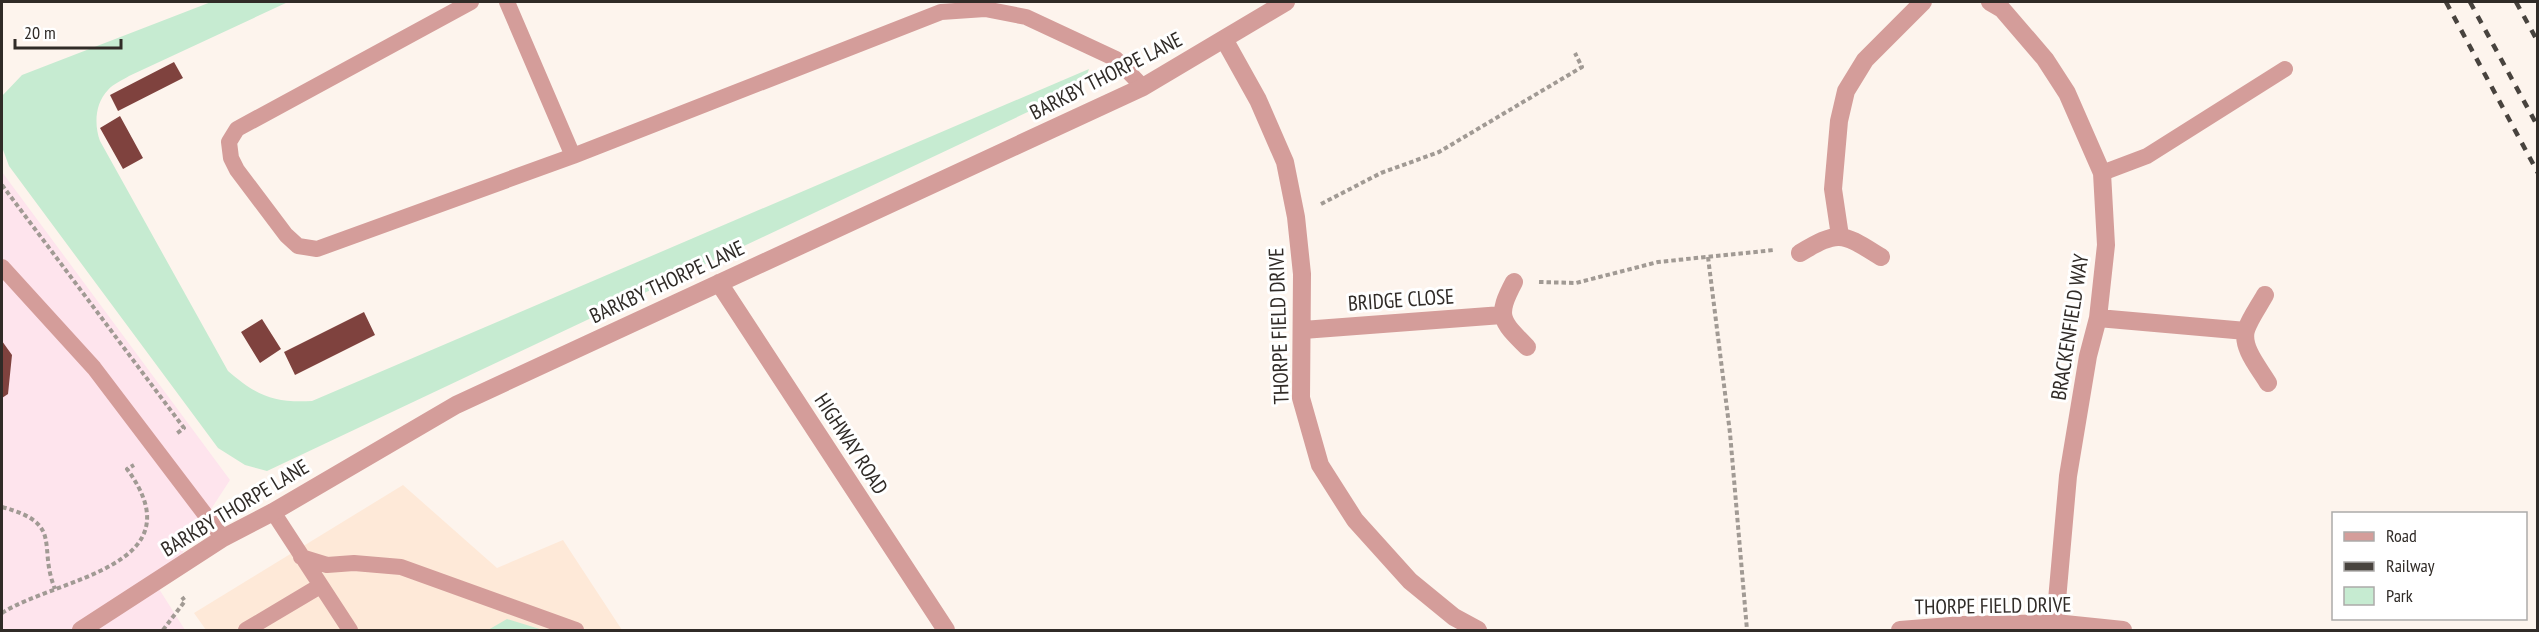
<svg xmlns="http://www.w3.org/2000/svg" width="2539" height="632" viewBox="0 0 2539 632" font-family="'PT Sans Narrow',sans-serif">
<rect width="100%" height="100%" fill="#fdf4ed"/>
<!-- commercial -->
<path fill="#fee4ed" d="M2,172L230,480L159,589L185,630H2Z"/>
<!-- built -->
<path fill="#fee9d8" d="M403,485L497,568L563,540L622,630H206L194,613Z"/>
<!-- green -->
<path fill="#c6ebd1" d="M211,2H288L129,76C123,80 113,84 108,90C95,103 94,125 100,141L228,371C257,396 274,403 312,401L1089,69L1083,86L267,471L245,465L218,448L9,166L2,147V96L22,75Z
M507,619L543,630H488Z"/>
<!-- building -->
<path fill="#7f423e" d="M174,62L183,78L118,111L110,95Z
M120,116L143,158L123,169L100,128Z
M364,312L375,335L295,375L284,352Z
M262,319L281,349L260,363L241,332Z
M2,341L12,355L8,394L2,398Z"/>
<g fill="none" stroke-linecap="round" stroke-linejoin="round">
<!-- path -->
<path stroke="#a19a94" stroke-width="4" stroke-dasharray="4.5 3" stroke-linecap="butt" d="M2,185L184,428L176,434
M1321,204L1381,173L1439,152L1582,67L1575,53
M1708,257L1730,433L1747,630
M1539,282L1576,283L1658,262L1774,250
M2,507C65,524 37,545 55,589
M2,613C59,577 199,567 127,469L134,465
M163,630L185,601L182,597"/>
<!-- lane -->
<path stroke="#d49d9a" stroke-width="16" d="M471,2L237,129L229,142L231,158L237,170L286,235L298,246L317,249L573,156L941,12L985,9L1026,17L1116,59L1143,87
M507,2L573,156
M2102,173L2147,156L2285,69
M2,267L94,368L223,538
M273,512L350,630
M301,557L327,565L354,563L401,567L576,630
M246,630L320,586"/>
<!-- street -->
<path stroke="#d49d9a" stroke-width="18" d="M1990,2L2002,9L2045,59L2067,93L2102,173L2106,245L2098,318L2088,356L2068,476L2055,623
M1224,39L1258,100L1285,162L1296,217L1302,274L1301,398L1320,465L1355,520L1410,581L1454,617L1478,630
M1840,236L1833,189L1839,121L1846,91L1865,60L1923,2
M1800,253C1840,229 1842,233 1881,257
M1514,282C1496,316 1500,320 1527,347
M719,283L946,630
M2265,295C2259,306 2250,318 2246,330C2241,348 2260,369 2268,383
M2098,318L2246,331
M1303,330L1502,315
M81,630L223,538L273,512L456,405L1143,87L1286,2
M1900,630L1963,625L2055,623L2123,630"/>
<!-- rail -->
<path stroke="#48433e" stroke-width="4.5" stroke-dasharray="8 8" stroke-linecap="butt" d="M2446,2L2538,173
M2470,2L2538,127
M2516,2L2538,42"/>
</g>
<g text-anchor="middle" stroke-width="6" stroke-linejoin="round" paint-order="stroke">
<!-- street labels -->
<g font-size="21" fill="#302b27" stroke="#fff">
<text transform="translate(1106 76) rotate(-27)" y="7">BARKBY THORPE LANE</text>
<text transform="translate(667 282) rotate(-25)" y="7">BARKBY THORPE LANE</text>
<text transform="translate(1401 300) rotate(-4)" y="7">BRIDGE CLOSE</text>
<text transform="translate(1279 326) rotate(-92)" y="7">THORPE FIELD DRIVE</text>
<text transform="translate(2070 327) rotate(-81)" y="7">BRACKENFIELD WAY</text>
<text transform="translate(851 444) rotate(57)" y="7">HIGHWAY ROAD</text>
<text transform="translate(235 508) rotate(-31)" y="7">BARKBY THORPE LANE</text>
<text transform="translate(1993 606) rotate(-1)" y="7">THORPE FIELD DRIVE</text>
</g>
</g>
<!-- border -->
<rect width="2539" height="632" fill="none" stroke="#302b27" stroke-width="6"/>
<!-- legend -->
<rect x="2332" y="512" width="195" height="108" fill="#ffffff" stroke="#acaaa9" stroke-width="1.5"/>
<rect x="2344" y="532" width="30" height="9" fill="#d49d9a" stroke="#acaaa9" stroke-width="1.5"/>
<text x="2386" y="542" font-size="18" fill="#302b27">Road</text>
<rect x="2344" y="562" width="30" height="9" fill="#48433e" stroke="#acaaa9" stroke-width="1.5"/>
<text x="2386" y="572" font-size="18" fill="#302b27">Railway</text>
<rect x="2344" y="587" width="30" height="18" fill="#c6ebd1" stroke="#acaaa9" stroke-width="1.5"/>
<text x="2386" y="602" font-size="18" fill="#302b27">Park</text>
<!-- scale -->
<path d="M15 39v9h106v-9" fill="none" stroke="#302b27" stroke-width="3"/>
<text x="24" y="39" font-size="18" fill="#302b27" stroke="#ffffff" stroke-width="4.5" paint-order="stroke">20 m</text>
</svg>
